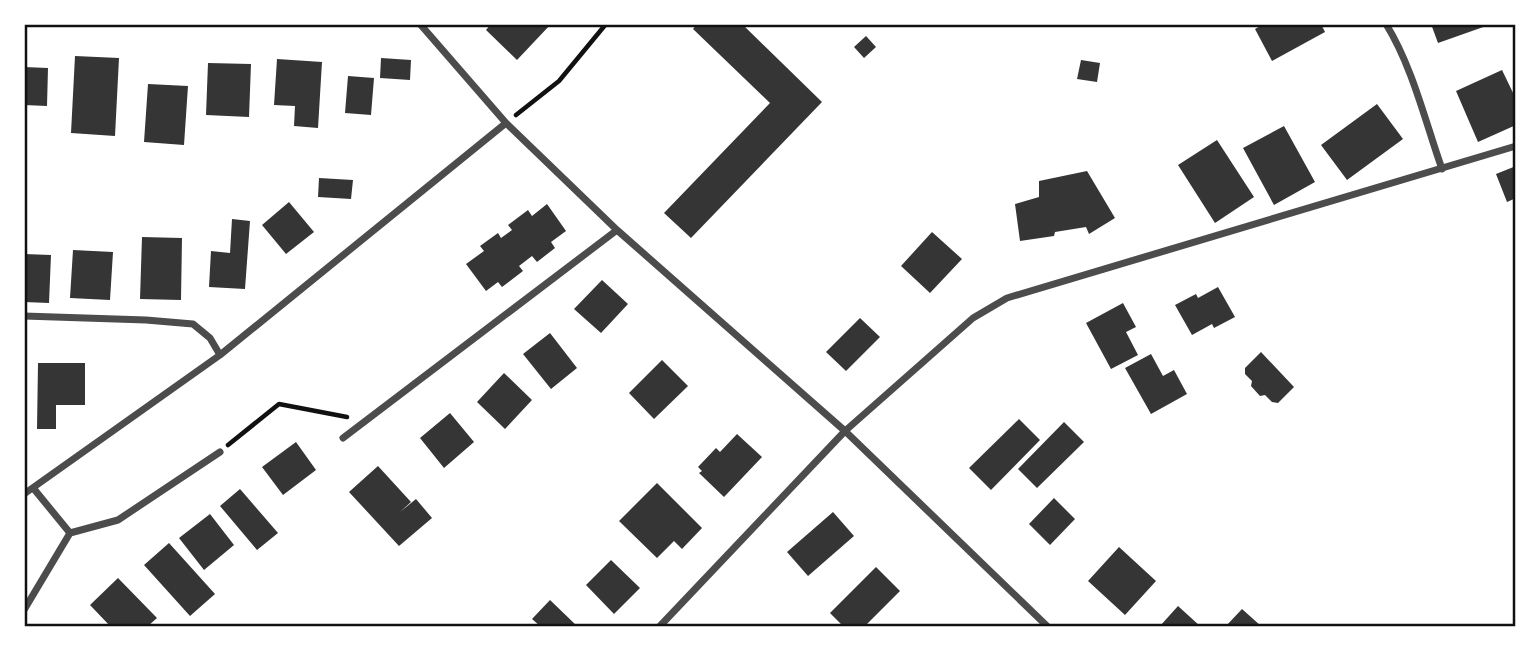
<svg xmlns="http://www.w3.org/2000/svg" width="1540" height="651" viewBox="0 0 1540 651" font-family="'Open Sans',sans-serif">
<rect width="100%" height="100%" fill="#fff"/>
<!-- building -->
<path fill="#353535" d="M491,24H551L517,60L486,30Z
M697,24H742L822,102L691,238L664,213L770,103L693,29Z
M1264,24H1321L1325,32L1272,61L1255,29Z
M1431,24H1488L1489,25L1438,43Z
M866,36L876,47L864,58L854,47Z
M75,56L119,58L115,136L71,133Z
M381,58L411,60L410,80L380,78Z
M277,59L322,62L318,128L294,126L295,106L274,105Z
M1081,60L1100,63L1097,82L1077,79Z
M208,63L251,64L249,117L206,115Z
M24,67L48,68L47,106L24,105Z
M1502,70L1516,99V125L1478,142L1456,91Z
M348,76L374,78L371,115L345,113Z
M148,84L188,86L184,145L144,142Z
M1377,104L1403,139L1347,180L1321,145Z
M1284,126L1315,182L1274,205L1243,148Z
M1217,140L1254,197L1215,223L1178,165Z
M1516,166V198L1507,202L1496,174Z
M1087,171L1115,218L1089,234L1086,227L1055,232L1054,236L1020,241L1015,204L1039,197V181Z
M319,178L353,180L351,199L318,197Z
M289,202L314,232L286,254L262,225Z
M547,204L566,231L551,242L555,248L537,262L532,256L519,266L523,271L502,287L498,282L486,291L466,264L484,251L480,246L498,233L501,238L512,230L508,225L528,210L532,216Z
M232,219L250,221L245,289L209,287L211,251L230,253Z
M932,232L962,259L930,293L901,266Z
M142,237L182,238L181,300L140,299Z
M73,250L113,252L110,300L70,298Z
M24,254L51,255L49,303L24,302Z
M602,280L628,304L601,333L574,309Z
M1218,287L1235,317L1214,328L1212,324L1192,335L1175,305L1196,294L1198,298Z
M1123,303L1136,327L1126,332L1138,355L1111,369L1086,323Z
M860,318L880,337L846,371L826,352Z
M550,333L577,368L551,389L523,354Z
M1261,352L1294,387L1278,403L1272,402L1265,395L1260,396L1251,386L1252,381L1245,374V368Z
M1151,354L1163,376L1174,370L1187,394L1151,414L1125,368Z
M662,360L688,386L654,419L629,393Z
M38,363H85V405H56V429H37Z
M504,373L532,400L505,429L477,402Z
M450,413L474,442L444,468L420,438Z
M1019,419L1040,440L991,490L969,468Z
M1064,422L1084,442L1037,488L1018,469Z
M737,434L762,457L724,497L699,473L702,471L698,467L716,448L720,452Z
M296,442L316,470L283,495L262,467Z
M378,466L411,502L400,512L416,499L432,518L399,546L349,492Z
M657,483L702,528L682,549L674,541L657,558L619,521Z
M240,489L278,533L257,550L220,506Z
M1054,498L1075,519L1050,545L1029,524Z
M833,512L854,536L808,576L787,552Z
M210,514L234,545L204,570L179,538Z
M169,543L215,594L190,616L144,565Z
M1119,547L1156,581L1125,615L1088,581Z
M611,560L640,588L614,614L586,585Z
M876,567L900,591L865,626H843L830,613Z
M118,578L157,618L148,626H110L90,605Z
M550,600L577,626H540L532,619Z
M1178,606L1200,626H1160Z
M1242,609L1261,626H1226Z"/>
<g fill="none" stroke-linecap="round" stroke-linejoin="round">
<!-- path -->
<path stroke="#111" stroke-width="4.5" d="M516,115L559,81L606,24
M228,445L279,404L347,417"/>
<!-- minor -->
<path stroke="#4c4c4c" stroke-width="7" d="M420,24L506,123L617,230L845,431L1047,626
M1386,24C1413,68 1425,121 1442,169
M24,316L146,320L193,324L210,338L220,355
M343,438L617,230
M34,489L70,533
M24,494L220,355L506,123
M24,610L70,533L118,520L220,452
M660,626L845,431L973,318L1007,298L1516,146"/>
</g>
<!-- border -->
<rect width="1540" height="651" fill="none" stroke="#ffffff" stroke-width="52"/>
<rect x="26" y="26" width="1488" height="599" fill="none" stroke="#111" stroke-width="2.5"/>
</svg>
